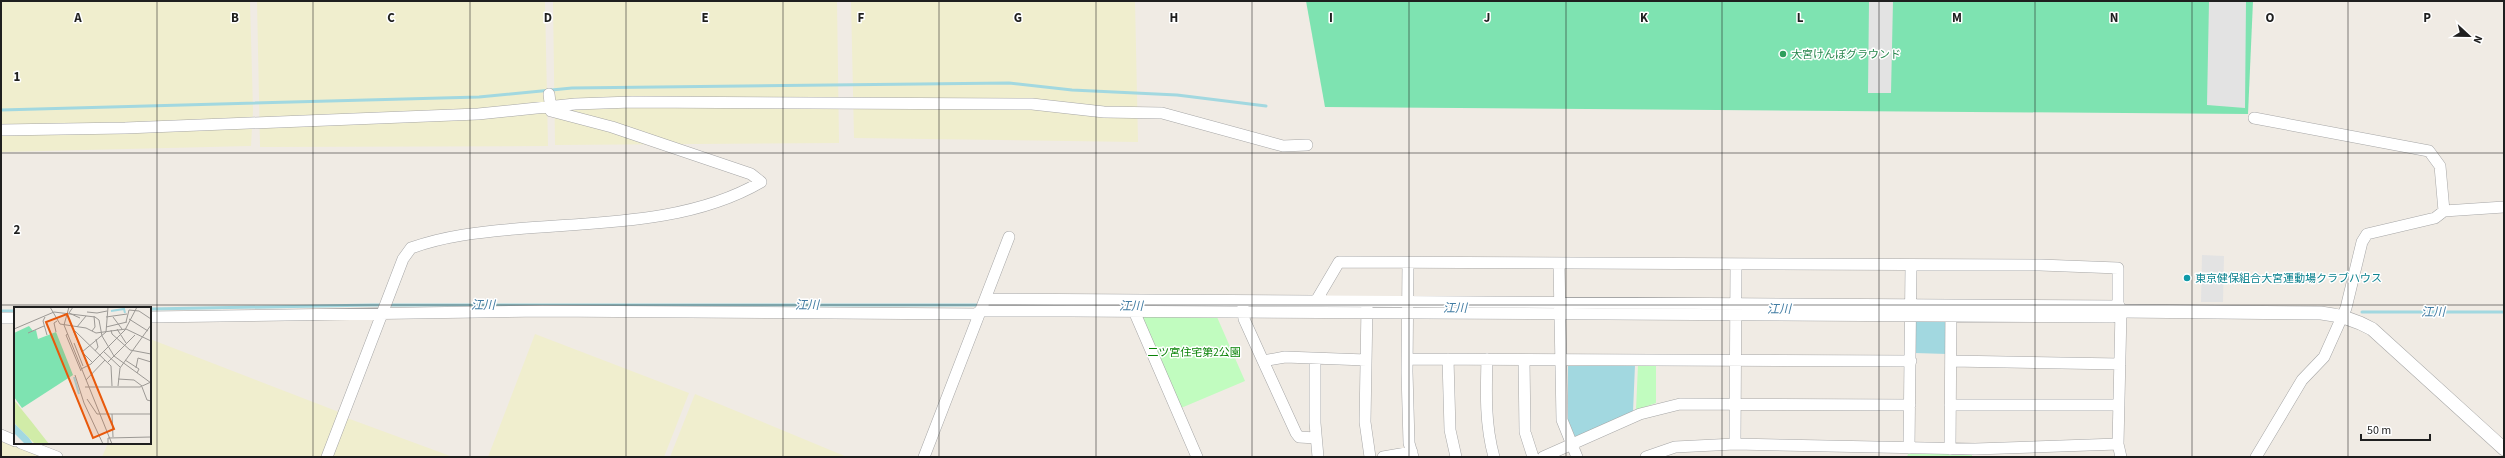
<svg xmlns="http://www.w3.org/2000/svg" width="2505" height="458" viewBox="0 0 2505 458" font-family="'Source Sans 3','Noto Sans JP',sans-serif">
<rect width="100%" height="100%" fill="#f0ebe4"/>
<!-- farmland -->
<path fill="#f0eece" d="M1,1H250L253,110L251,146L1,152Z
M257,1H545L548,146L260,147Z
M553,1H837L839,143L555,145Z
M851,1H1135L1138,142L854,138Z
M535,334L689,393L664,457H488Z
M150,339L339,412L321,457H102L108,443H150Z
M695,394L847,457H670Z
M347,418L453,457H332Z
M1,438L50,457H1Z"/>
<!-- park -->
<path fill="#c1fcbf" d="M1139,315L1217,317L1245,381L1181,408Z
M1638,365H1656V403L1636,410Z
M1908,454H1972V457H1907Z"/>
<!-- pitch -->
<path fill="#7ee3b1" d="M1306,1H2253L2248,114L1325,107Z"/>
<!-- parking -->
<path fill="#e3e3e3" d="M1869,1H1893L1891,93H1868Z
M2209,1H2246L2245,108L2207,105Z
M2202,255L2224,256L2223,302H2201Z"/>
<!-- water -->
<path fill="#a2d8e0" d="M1915,321H1948L1947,354L1915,353Z
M1635,365L1633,412L1575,437L1568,420V366Z"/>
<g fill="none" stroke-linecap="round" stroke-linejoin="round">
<!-- stream -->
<path stroke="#a2d8e0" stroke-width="3" d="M1,110L479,97L572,88L1009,83L1072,90L1177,95L1266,106
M985,305L1060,306
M150,309L372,305H980
M1641,309L1843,310
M1,311H15
M2362,312H2504"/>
<!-- minor casing -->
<g stroke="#a6a6a6" stroke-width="12">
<path id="minor" d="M2254,118L2429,151L2440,166L2444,211
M1,130L125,128L478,114L575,104L632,102L1032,104L1104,112L1162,113L1283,146L1307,145
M1408,263L1407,372L1409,443L1413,457
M1559,264L1562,420L1577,457
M985,299L2119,306
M1316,301L1339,262L2040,265L2118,268V303L2121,311L2118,444L2121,457
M1367,306L1365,422L1370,457
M1243,307L1244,319L1263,361L1285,357L1366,360
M1134,311L1197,457
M150,317L542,311L976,314L980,311H1071L2113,317L2121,311
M1,318H15
M1315,359V423L1318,457
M1407,359L1911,361
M1448,359L1450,430L1456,457
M1487,359C1486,393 1485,425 1494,457
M1524,360L1525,432L1533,457
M1263,361L1296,433L1299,437L1316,438
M1951,361L2120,364
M1950,405H2119
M1,435L15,441
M21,443L57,457
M1735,444L1736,264
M1909,448L1911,266
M1950,449L1951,309
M327,457L403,259L411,248C444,236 480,232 515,229C596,222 689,224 761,182L751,174L612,127L551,111L549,94
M924,457L1009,237
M1383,457L1412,452
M1543,457L1640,414L1680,404L1910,405
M1646,457L1675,447L1735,444L1975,449L2118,444
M2256,457L2302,380L2324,357L2346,308L2362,242L2367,234L2435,218L2444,211L2504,207"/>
</g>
<!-- tertiary casing -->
<g stroke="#a6a6a6" stroke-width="14">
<path id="tertiary" d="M2121,311L2321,313C2339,315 2356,320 2372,329L2504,449"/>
</g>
<!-- minor -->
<use href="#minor" stroke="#fff" stroke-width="11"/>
<!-- tertiary -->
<use href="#tertiary" stroke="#fff" stroke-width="13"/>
</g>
<!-- grid -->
<path fill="none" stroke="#1f1f1f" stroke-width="1" stroke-opacity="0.55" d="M157,1V457M313,1V457M470,1V457M626,1V457M783,1V457M939,1V457M1096,1V457M1252,1V457M1409,1V457M1566,1V457M1722,1V457M1879,1V457M2035,1V457M2192,1V457M2348,1V457M1,153H2504M1,305H2504"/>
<!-- markers -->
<circle fill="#2e9e5b" stroke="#fff" stroke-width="1.5" cx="1783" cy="54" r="4"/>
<circle fill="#0f9aa8" stroke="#fff" stroke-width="1.5" cx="2187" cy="278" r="4"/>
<g text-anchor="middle" stroke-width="3" stroke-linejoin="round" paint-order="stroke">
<!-- leisure labels -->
<g font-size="11" fill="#27864d" stroke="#fff" text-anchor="start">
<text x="1791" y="58">大宮けんぽグラウンド</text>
</g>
<!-- culture labels -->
<g font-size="11" fill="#0d838f" stroke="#fff" text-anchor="start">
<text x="2195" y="282">東京健保組合大宮運動場クラブハウス</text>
</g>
<!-- park labels -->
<g font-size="11" fill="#098306" stroke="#fff">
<text x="1194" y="356">二ツ宮住宅第2公園</text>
</g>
<!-- water labels -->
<g font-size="12" font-style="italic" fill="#417ca3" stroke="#fff">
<text x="483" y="309">江川</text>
<text x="807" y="309">江川</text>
<text x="1131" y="310">江川</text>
<text x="1455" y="312">江川</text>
<text x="1779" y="313">江川</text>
<text x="2433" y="316">江川</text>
</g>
</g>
<!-- overview -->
<g transform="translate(14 307)">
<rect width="137" height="137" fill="#f0ebe4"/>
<path d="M0,93L17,114L35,137H21L3,119L0,115Z" fill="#d1eca8"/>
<path d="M15,19L19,24L22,23L24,32L42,25L59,68L8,101L0,90V26Z" fill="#7ee3b1"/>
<path d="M0,116L15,131L19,137H11L0,126Z" fill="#a2d8e0"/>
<path fill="none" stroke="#a2d8e0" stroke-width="2" d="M97,4L110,2L111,6M60,70L65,87"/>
<path fill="none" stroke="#9c9995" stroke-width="1" d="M36,0L46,17L72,21L82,26L112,22L137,34M55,0L50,18L98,137M59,0L55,6L66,11M73,5L83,6L93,4M31,10L29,14L33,28M92,10L113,7M99,10L108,22M115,12L134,24M112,15L115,3L125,4L137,12M63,20L72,9M92,20L113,15M0,22L40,5L81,10L85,13L88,29L100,49L137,76M103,22L112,36M97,23L98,27L116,43L137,47M61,24L97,59L98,79M78,24L81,20L80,9M42,25L40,16L43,14M60,25L68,45L78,55M14,26L30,19M54,27L52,28L67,64M60,36L69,59M81,44L84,40L82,32M89,44L106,60M68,45L92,25L94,0M111,53L125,62L123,66M94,55L121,28M122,61L124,51L137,55M67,62L77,57L111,23L123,0M61,68L70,96L89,137M104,72L120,73L128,79M72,73L91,53M104,79L106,61L137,18M71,80H126L137,75M128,80L133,93L137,94M73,92L83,107H137M98,107L99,130M94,137V131L137,130"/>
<path fill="#e8590c" fill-opacity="0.15" stroke="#e8590c" stroke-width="2" d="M53,7L100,122L79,131L32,15Z"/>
<rect width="137" height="137" fill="none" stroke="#1f1f1f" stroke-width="2"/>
</g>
<g font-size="13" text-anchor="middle" font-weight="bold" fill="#1f1f1f" stroke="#fff" stroke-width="3" stroke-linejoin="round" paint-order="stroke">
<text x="78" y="22">A</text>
<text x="235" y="22">B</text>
<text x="391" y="22">C</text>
<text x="548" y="22">D</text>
<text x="705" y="22">E</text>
<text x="861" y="22">F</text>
<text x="1018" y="22">G</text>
<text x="1174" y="22">H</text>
<text x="1331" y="22">I</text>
<text x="1487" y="22">J</text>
<text x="1644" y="22">K</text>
<text x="1800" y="22">L</text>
<text x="1957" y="22">M</text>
<text x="2114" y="22">N</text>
<text x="2270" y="22">O</text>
<text x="2427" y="22">P</text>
<text x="17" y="81">1</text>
<text x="17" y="234">2</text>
</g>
<!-- border -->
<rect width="2505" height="458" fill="none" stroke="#1f1f1f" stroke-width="4"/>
<!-- north arrow -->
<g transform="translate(2469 36) rotate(112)" stroke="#ffffff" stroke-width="3" paint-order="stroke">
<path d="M0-3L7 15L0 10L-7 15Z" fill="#1f1f1f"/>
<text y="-6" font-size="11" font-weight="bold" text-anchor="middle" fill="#1f1f1f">N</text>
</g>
<!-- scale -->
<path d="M2361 434v6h69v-6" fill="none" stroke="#1f1f1f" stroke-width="2"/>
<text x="2367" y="434" font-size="12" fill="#1f1f1f" stroke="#ffffff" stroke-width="3" paint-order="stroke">50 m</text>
</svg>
